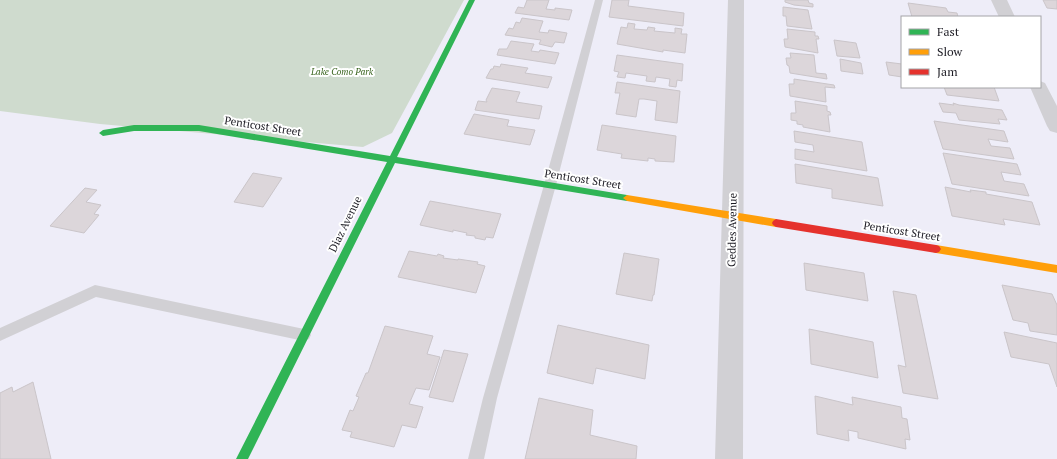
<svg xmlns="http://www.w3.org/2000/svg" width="1057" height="459" viewBox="0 0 1057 459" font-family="'PT Serif',serif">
<rect width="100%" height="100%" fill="#eeedf8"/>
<!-- green -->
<path fill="#cfdbce" d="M0,0H464L392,133L363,147L100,124L0,111Z"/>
<!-- building -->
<path fill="#dcd6da" stroke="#cac5c9" d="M527,0H549L546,9L555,10V8L572,10L569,20L515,13L518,7L524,8Z
M612,0H629L628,6L684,13L683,26L609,17Z
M785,0H808L809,3L813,4V7L794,5L785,2Z
M1043,0H1057V9L1047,8Z
M908,3L946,8L948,12L957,13L958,17H912Z
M783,7L808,10L812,29L787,26L786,16H783Z
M522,18L543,21L539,32L548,33L549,30L567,33L564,43L555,42L552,47L539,44L541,40L505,35L509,28L513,29L516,22L520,23Z
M628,23L635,24L634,29L647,30L648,27L655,28L654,31L675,33V28L682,29L681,34H687L685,53L663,50V52L617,44L621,27L627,28Z
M787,29L815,32V36H818L819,39H816L818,53L785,47L784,39H788Z
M834,40L856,43L860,58L837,56Z
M511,41L534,44L531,51L539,52L540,50L559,53L555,64L497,55L499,49H507Z
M790,53L814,55L816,73L826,74L827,79L790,73L789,66L787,65L786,58H791Z
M617,55L683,64L682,81L677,80L676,87L669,86L670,79L656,77L655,82L646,81L647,76L626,73L625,78L617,77L619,72L614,71Z
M840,59L861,63L863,74L841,71Z
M886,62L902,64V77L889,75Z
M501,64L528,68L525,73L552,77L548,88L486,78L491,69H493L494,66L500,67Z
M794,79L834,85L835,88L825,87L826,102L790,96L789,84H794Z
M617,82L680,91L677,123L655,120L657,101L644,99H639L636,117L616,114L620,93H615Z
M944,87H994L999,101L947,95Z
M492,88L520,92L516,102L542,106L539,119L475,110L478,101L487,102L486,100Z
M795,101L827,106V111L830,112L831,115H828L830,132L803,127V125L797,124V121L791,120V113H796Z
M939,103L954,105L953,103L959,105L1002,110L1007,120L998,119L1000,124L959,120L956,113L943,112Z
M474,114L509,120L507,126L535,130L530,145L464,134Z
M934,121L1004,131L1008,142L988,139L991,146L1010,148L1014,159L943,149Z
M602,125L676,136L674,162L655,161V159L648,158V161L621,158L622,154L597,150Z
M794,131L862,142L867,171L795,159V149L814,152L813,145L795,142Z
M943,153L1017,164L1021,175L1001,172L1004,181L1024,184L1029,196L952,184Z
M795,164L878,178L883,206L832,198V189L796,183Z
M253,173L282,178L263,207L234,202Z
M945,187L971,192L970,190L986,192V194L1032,202L1040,225L1003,219L1005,225L952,216Z
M85,188L97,190L86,202L101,205L94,214L99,215L84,233L50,226Z
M430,201L501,214L493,238L486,237L485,240L475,238V236L466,235L467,233L453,230V232L420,225Z
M409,251L437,256L438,254L444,256L443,258L458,260V259L478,262L477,264L485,266L476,293L398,277Z
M624,253L659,259L654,295H653L652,301L616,294Z
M804,263L864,273L868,301L806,290Z
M1002,285L1052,294L1057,305V335L1030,331L1028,323L1013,320Z
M893,291L916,295L938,399L903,393L898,365L906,367Z
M558,325L649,345L645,379L596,368L593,384L547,373Z
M385,326L433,336L427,354L440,357L429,390L416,388L409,404L423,407L416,428L402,425L394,447L350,437L352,432L342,430L350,410L353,411L359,397L356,396L366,373H368Z
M809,329L873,342L878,378L811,364Z
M1004,332L1057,343V387L1049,364L1011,357Z
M444,350L468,354L453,402L429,397Z
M33,382L51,459H0V393L12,387L13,392Z
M815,396L853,405L852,397L901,407L902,418L907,419L910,440L905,439L906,449L858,438V432L848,430L849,441L817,434Z
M539,398L593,410L590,435L637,446L636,459H525Z"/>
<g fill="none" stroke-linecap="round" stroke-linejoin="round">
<!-- lane -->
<path fill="#d1d0d4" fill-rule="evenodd" d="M595,0H603L556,185L497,398L484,459H468L483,398L544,185Z
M95,285L304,329L309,331L311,335L309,339L304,341L96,297L0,341V328Z"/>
<!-- street -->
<path fill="#d1d0d4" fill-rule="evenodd" d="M728,0H744L743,459H715Z
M991,0H1007L1015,17H999Z
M1040,81L1045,83L1057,106V133L1050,131L1047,126L1030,87H1040Z"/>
<!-- fast -->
<path fill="#30b455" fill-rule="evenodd" d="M469,0H475L397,157L627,195L631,198L627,201L395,163L248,459H236L387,162L199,131H134L103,136L99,133L103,130L134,125H199L390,156Z"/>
<!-- slow -->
<path fill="#ff9f0a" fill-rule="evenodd" d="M627,195L776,219L779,221L780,223L779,225L776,227L627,201L623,198Z
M936,245L1057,265V273L936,253L933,252L931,249L933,246Z"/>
<!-- jam -->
<path fill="#e5322d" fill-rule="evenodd" d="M776,219L936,245L939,246L941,249L939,252L936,253L776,227L773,225L772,223L773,221Z"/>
</g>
<g text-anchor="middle" stroke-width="4" stroke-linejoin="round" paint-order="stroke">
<!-- far-park labels -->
<g font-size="9" font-style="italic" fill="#39641e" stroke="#fff">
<text x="342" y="75">Lake Como Park</text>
</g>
<!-- street labels -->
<g font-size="11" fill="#1c1b23" stroke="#fff">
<text transform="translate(263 126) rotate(9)" y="4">Penticost Street</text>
<text transform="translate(583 179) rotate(9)" y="4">Penticost Street</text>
<text transform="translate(345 224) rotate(-64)" y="4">Diaz Avenue</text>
<text transform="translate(732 230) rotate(-89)" y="4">Geddes Avenue</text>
<text transform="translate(902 231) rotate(9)" y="4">Penticost Street</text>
</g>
</g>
<!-- legend -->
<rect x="901" y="16" width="140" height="72" fill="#ffffff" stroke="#a4a4a7"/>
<rect x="909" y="29" width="20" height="6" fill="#30b455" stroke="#a4a4a7"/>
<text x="937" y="36" font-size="12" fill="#1c1b23">Fast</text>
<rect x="909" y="49" width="20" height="6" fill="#ff9f0a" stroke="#a4a4a7"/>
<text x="937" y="56" font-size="12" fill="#1c1b23">Slow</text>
<rect x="909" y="69" width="20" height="6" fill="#e5322d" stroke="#a4a4a7"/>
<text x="937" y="76" font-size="12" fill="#1c1b23">Jam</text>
</svg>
